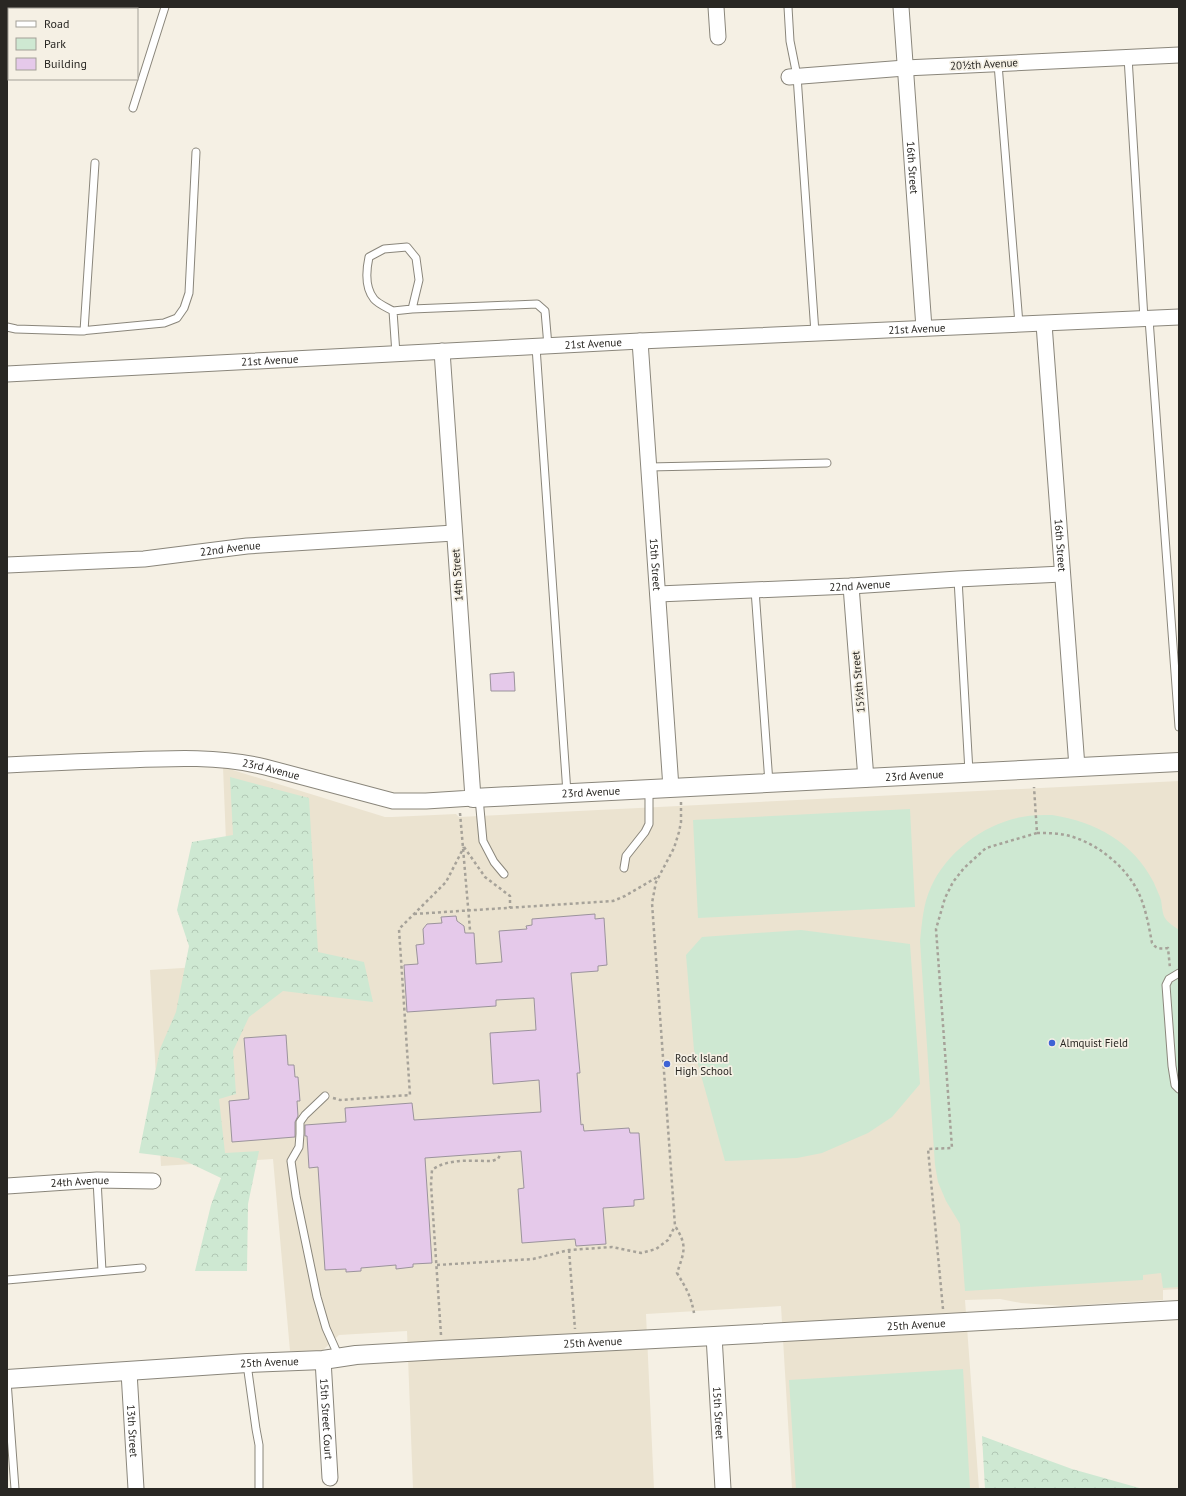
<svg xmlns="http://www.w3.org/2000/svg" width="1186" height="1496" viewBox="0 0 1186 1496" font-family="'PT Sans',sans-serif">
<defs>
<pattern id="forest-crowns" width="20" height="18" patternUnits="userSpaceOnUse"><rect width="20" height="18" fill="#cee8d2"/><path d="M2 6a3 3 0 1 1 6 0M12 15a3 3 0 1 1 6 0" fill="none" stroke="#b1c7b4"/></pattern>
</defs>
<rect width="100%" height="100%" fill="#f5f0e4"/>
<!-- built -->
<path fill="#ebe3d0" d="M223,767L385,817H392L456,814L459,817L1179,781V1289L1163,1290V1300L1063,1306L1021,1303L1000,1299L965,1300L979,1489H792L781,1306L646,1314L654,1489H413L407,1331L339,1335L322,1351H290L273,1159L161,1166L150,970L231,965Z"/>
<!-- forest -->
<path fill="url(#forest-crowns)" d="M230,777L309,798L318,952L364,962L373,1002L283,991L249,1017L233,1051L236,1094L219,1099L225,1153L259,1151L248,1204L247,1271H195L211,1205L221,1178L179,1158L139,1153L160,1049L176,1012L189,946L177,910L192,842L233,835Z
M982,1436L1072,1469L1143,1489H985Z"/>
<!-- park -->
<path fill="#cee8d2" d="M910,809L915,907L698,918L693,820Z
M1052,815C1096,822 1133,842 1154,883C1156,888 1159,894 1161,900C1162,905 1162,913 1165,918C1167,922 1175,927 1179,930V1287L1163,1288L1161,1273L1143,1275V1280L965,1291L960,1224L946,1201L938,1182L935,1165L920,941C922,923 923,904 931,887C947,852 984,824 1022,817C1032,815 1042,815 1052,815Z
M801,930L910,944L920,1084L892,1117L868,1133L822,1153L797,1158L725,1161L694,1050L686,955L702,937Z
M963,1369L970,1489H796L789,1380Z"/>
<!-- building -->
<path fill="#e5c9ea" stroke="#9b939c" d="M514,672L515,691H491L490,674Z
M595,914V919L604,918L607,965L598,966V971L571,973L580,1073H577L581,1125L583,1124L584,1131L629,1128L630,1133H639L644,1199L634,1200V1206L603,1208L606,1244L576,1246L575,1239L522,1243L518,1189L524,1188L521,1151L425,1158L432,1263L413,1264V1267L396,1269V1265L361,1268V1271L346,1272V1269L325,1270L318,1167L309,1168L307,1136H305V1125L346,1122L345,1108L412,1103L414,1120L541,1112L539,1080L493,1084L490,1033L536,1030L534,998L496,1000V1006L407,1012L404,965L418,964L416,945L424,944L423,929L427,924L442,923L441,917L456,916L457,921L464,926L465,933H474L476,964L502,962L499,931L527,929L526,926L532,925V919Z
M286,1035L288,1065H294L295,1077H298L300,1101H297L298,1116L295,1122V1137L232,1142L229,1101L249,1099L244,1038Z"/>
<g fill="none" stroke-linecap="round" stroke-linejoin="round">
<!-- service casing -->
<g stroke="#8a867b" stroke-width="9">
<path id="service" d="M788,7L790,41L797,76L815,333
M1128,57L1144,319
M998,64L1019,324
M133,108L165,7
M393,311C388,308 378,304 374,299C365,288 366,271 369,257L384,249L407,247L416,258L419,280L412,309
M1149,319L1179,727
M7,327L16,329L80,331L164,323L177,318L184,308L189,293L196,152
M84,331L95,163
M536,347L567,793
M396,354L393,311L412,309L537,304L545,311L548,346
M649,467L827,463
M958,579L969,772
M755,590L769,783
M479,798L483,841L494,862L504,874
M624,868L626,856L645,832L649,824V790
M1179,973L1169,979L1166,985L1172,1066L1175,1085L1179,1089
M325,1096L305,1115L300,1122V1134L299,1147L291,1161L296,1196L317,1297L326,1328L339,1357
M97,1180L102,1271
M7,1280L142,1268
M247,1364L256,1429L259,1445V1489
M7,1381L15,1489"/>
</g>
<!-- minor casing -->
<g stroke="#8a867b" stroke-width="17">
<g id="minor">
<path d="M716,7L718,37"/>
<path id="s1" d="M901,7L924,328"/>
<path d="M789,77L905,68L1179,55"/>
<path id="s2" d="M1044,324L1077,767"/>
<path id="s3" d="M640,341L671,788"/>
<path id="s4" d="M7,374L640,341L1179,317"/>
<path id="s5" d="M7,565L144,559L247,546L454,533"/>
<path d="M851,586L866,779"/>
<path id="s6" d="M658,594L851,586L958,579L1062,574"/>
<path id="s7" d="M7,765C47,763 88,761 129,760C174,758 220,756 265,767L393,801H426L473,798L442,351"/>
<path id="s8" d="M7,1186L97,1180L153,1181"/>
<path id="s9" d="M714,1336L723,1489"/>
<path id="s10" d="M323,1360L330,1478"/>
<path id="s11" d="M129,1372L136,1489"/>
</g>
</g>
<!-- tertiary casing -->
<g stroke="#8a867b" stroke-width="20">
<g id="tertiary">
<path id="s12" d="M473,798L1179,762"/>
<path id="s13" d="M7,1379L247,1363L323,1360L356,1355L441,1350L714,1336L1179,1310"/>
</g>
</g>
<!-- path -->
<path stroke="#a6a299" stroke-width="2.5" stroke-dasharray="3 3" stroke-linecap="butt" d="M681,802V822L679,832L674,848L656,882L652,903L675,1226C688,1246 684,1252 677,1273C686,1288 691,1296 694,1313
M460,813L470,930
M1037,833C1050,833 1063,833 1076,838C1102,847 1129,870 1140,896C1146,910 1149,927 1152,943C1156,949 1161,949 1168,948L1170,968
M464,847L485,877L510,896V908
M414,914L613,901L625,896L659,876
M333,1098L340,1100L410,1095L399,929L446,882L464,847
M569,1250L575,1329
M437,1265L533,1259L569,1250L612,1247L641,1253L656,1249L668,1240L675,1226
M943,1309L928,1149L952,1148L936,929L945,898L953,882L964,868L986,848L1037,833L1034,787
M441,1335L431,1184L432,1170C448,1158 472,1161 492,1161L498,1159L500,1155"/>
<!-- service -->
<use href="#service" stroke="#fff" stroke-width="7"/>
<!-- minor -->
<use href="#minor" stroke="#fff" stroke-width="15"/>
<!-- tertiary -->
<use href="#tertiary" stroke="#fff" stroke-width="18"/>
</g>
<!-- markers -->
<g fill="#3e63d5" stroke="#f5f0e4" stroke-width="1.5">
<circle cx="1052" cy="1043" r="4"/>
<circle cx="667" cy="1064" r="4"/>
</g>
<g text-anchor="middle" stroke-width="3.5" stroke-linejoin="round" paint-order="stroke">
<!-- street labels -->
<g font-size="11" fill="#292723" stroke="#f5f0e4">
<text transform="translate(984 64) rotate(-3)" y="4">20½th Avenue</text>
<text dy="4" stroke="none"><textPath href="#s1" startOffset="161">16th Street</textPath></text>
<text dy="4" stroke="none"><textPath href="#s4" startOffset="911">21st Avenue</textPath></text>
<text dy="4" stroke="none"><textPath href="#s4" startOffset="587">21st Avenue</textPath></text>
<text dy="4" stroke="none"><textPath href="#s4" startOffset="263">21st Avenue</textPath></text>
<text dy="4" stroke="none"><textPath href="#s2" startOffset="222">16th Street</textPath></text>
<text dy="4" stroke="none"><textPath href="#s5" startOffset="224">22nd Avenue</textPath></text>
<text dy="4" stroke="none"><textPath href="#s3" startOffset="224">15th Street</textPath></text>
<text transform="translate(457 575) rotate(-94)" y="4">14th Street</text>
<text dy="4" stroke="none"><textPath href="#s6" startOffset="202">22nd Avenue</textPath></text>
<text transform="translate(858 682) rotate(-95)" y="4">15½th Street</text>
<text dy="4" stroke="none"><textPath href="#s7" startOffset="265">23rd Avenue</textPath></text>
<text dy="4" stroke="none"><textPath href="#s12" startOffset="442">23rd Avenue</textPath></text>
<text dy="4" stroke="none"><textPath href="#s12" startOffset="118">23rd Avenue</textPath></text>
<text dy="4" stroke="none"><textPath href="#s8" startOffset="73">24th Avenue</textPath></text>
<text dy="4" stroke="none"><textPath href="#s13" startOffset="911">25th Avenue</textPath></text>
<text dy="4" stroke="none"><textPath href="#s13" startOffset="587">25th Avenue</textPath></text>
<text dy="4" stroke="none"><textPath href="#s13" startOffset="263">25th Avenue</textPath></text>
<text dy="4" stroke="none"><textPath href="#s9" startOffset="77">15th Street</textPath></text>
<text dy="4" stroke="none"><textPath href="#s10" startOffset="59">15th Street Court</textPath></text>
<text dy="4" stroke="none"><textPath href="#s11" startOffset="59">13th Street</textPath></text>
</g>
<!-- poi labels -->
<g font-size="11" fill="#292723" stroke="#f5f0e4" text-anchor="start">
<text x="1060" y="1047">Almquist Field</text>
<text x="675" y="1062">Rock Island<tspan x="675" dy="13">High School</tspan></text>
</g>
</g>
<!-- border -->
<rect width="1186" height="1496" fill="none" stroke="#292723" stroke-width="16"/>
<!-- legend -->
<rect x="8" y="8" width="130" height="72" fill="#f5f0e4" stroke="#a3a097"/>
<rect x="16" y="21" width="20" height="6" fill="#ffffff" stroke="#a3a097"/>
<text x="44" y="28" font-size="12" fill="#292723">Road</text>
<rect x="16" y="38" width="20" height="12" fill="#cee8d2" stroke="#a3a097"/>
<text x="44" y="48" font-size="12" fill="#292723">Park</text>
<rect x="16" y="58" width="20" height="12" fill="#e5c9ea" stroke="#a3a097"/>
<text x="44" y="68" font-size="12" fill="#292723">Building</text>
</svg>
